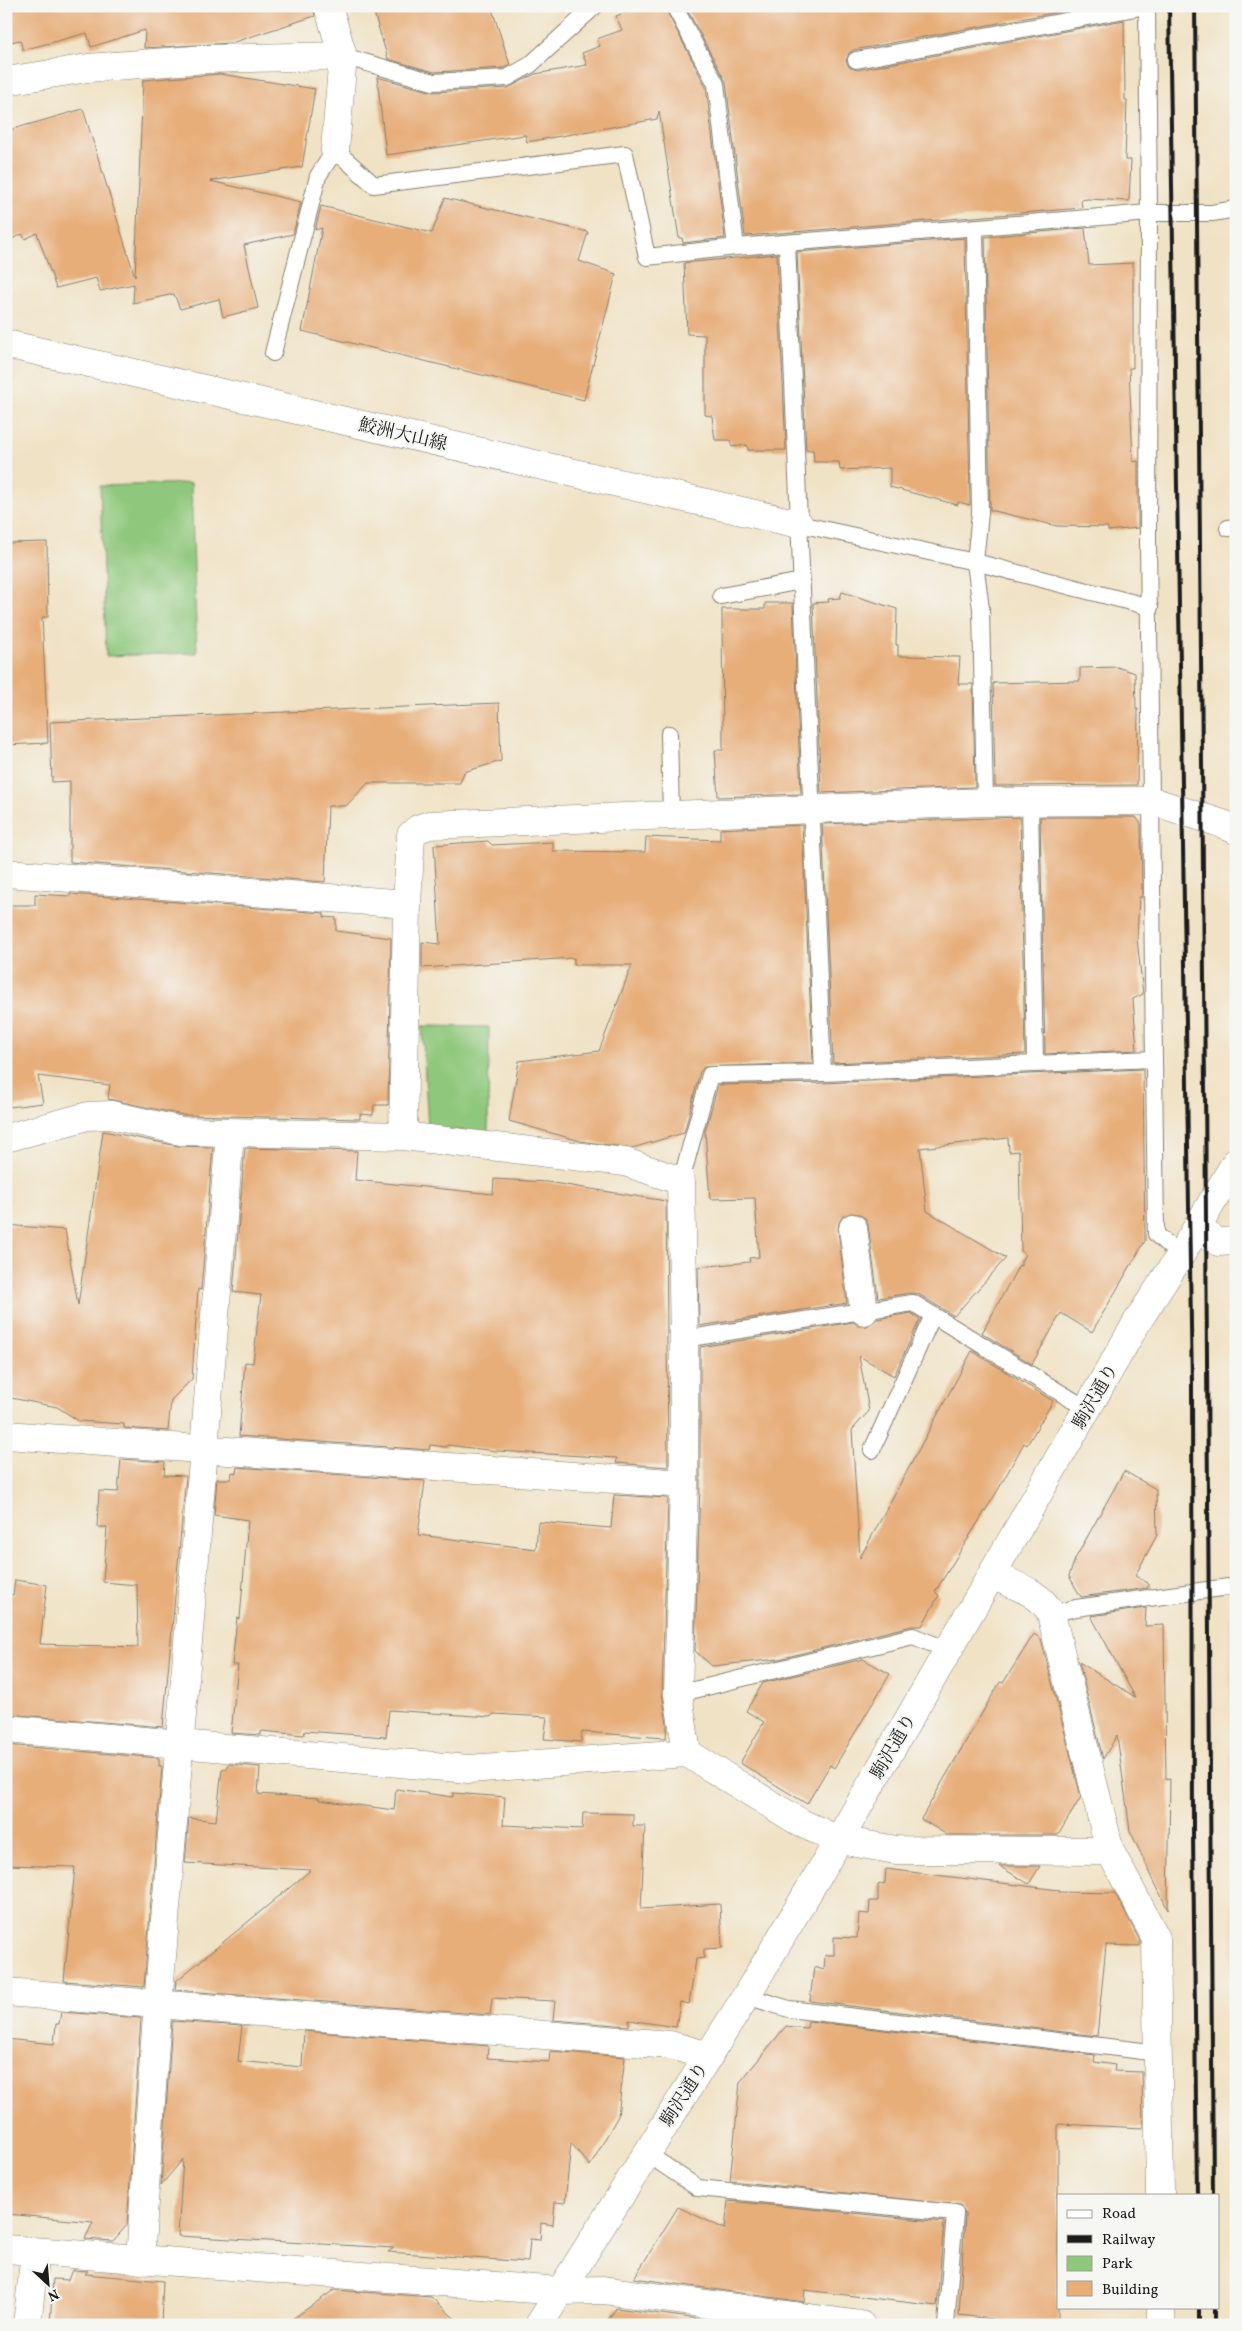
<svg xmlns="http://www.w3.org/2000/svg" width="1242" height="2331" viewBox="0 0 1242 2331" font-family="Vollkorn,'Noto Serif JP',serif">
<rect width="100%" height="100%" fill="#f6f6f2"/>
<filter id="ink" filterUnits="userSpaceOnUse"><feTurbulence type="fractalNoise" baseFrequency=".02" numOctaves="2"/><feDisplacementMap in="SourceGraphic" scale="10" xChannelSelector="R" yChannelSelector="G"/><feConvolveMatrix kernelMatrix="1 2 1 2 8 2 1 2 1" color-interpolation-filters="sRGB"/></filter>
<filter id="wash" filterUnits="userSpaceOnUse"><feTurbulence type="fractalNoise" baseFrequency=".0096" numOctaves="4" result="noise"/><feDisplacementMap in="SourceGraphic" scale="20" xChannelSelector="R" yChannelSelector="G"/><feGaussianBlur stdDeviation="1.12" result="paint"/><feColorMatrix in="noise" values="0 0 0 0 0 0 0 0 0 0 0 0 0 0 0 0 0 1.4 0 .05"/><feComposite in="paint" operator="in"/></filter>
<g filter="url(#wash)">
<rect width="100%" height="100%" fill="#f0e2c5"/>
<!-- built -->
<path fill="#eed6bb" d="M1236,1613V2325H1233L1229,1615Z"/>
<!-- green -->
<path fill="#8fc77b" stroke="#56724c" d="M191,483L197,653L106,656L100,486Z
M422,1026L489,1027L488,1133L428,1128Z"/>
<g id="blocks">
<!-- building -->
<path fill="#e7ae7a" d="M6,6H313L315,16L231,43L144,48L145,30L91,47L87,33L23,50L20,40L6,43Z
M372,6H491L510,65L504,68L434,72L388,59Z
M642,6H664L706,87L725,238L683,243L682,238H679L659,111L657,119L527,142L525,135L386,155L377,77L433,92L508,88L535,74L587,65L582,53L600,46L597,39L622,30L616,16Z
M685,6H1090L854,50L849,53L846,61L849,67L857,70L1124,20L1125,100H1127L1125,160H1131L1129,201L1088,199L1081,200L1082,208L745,236L726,82Z
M220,74L315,89L302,167L210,181L301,202L293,234L244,245L258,308L223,317L219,299L180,309L174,294L133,303L134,284L100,291L96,278L56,288L37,233L25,239L22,234L6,242V131L83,109L135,277L143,80Z
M445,198L588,232L579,261L616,274L584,400L302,331L322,228L315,230L321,206L432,233Z
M1085,228L1089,265L1133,263V368H1129L1133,462L1138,461V528L1108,531V527L1057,526L990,510L985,237Z
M965,238L970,505L958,502V505L890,487V468L840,470L839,462H814L813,450H806L797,252Z
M777,254L786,450H748L747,445L732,447L730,440H715L712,416L705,415V335L687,334L684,263Z
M47,542L48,617H42L48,743L6,745V543Z
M842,592L897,609L896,645H898V656L960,657L958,684H973L975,787L821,793L813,603L829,602L828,599L840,598Z
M765,603H793L801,794L718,797L715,750H723L722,609H765Z
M1117,667L1135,673L1136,709H1138L1137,785L995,786L993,683L1080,681V668Z
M499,703L501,761L464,772L460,783H368L346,806H328L325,882L70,862V781L52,782L50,722Z
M1020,817L1025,1054L833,1063L822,824Z
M1040,817H1136L1141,824L1142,897H1139L1137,939L1143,994L1133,999L1137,1050L1045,1054Z
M802,825L813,1063L704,1067L700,1072L684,1133L632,1148L580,1141L509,1121L519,1061L599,1051L632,965H574V958L422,968V942L440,944L434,845L488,841L492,845L553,842V851L645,852L646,837L720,840V829Z
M35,894L70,896V894L324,913V917L336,918V931L391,938L388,1105H374L373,1115L360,1114V1119L183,1115L108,1099L110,1085L38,1076L43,1103L10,1107L6,1087V905H35Z
M1143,1069L1145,1241L1092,1332L1061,1313L1032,1364L982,1333L1019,1265L1021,1266V1261L1025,1254L1021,1251L1019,1151L1009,1152L1008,1138L920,1148L927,1211L1006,1258L954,1316L918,1294L911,1293L878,1298L868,1225L866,1219L859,1214L851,1213L843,1216L839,1222L838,1230L847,1303L699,1326L698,1267L750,1262L749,1258L759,1257L755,1198L710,1199L705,1132L718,1085L823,1083Z
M103,1131L178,1146L213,1147L201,1290L198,1289L192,1379L171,1400L168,1431L124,1428V1424L79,1421L57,1407L6,1397V1225L65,1230L78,1305Z
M245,1148L357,1151L355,1180L493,1194L494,1179L547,1182L666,1201L668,1467L616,1463L617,1458L496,1451L447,1445V1447L430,1445L429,1450L239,1436L245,1362L253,1363L261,1295L233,1292Z
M911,1313L920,1319L894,1376L859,1356L869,1411L852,1430L860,1558L972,1351L1053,1401L1027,1445L1024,1443L998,1490L935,1592L939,1595L922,1626H911L779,1659L712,1666L695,1651L700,1484V1347L854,1322L858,1326H867L877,1319Z
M121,1459L165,1462L164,1475L186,1476L163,1727L6,1714V1594L13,1595L15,1580L47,1585L40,1644L138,1647L137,1585L103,1582L107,1527H97L99,1491L118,1492Z
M237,1467L425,1481L418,1535L536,1549L538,1522L611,1528L614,1495L668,1498L662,1694L667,1724L666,1738L582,1732L581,1742L544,1739L547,1717L494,1714L490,1717L389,1710L386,1737L305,1731L304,1735L261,1731V1735L231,1733L238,1665H232L237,1618L240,1619L248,1520L214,1515L217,1479H231L232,1472L236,1473Z
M1124,1471L1156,1489L1157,1535L1135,1576L1148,1583V1588L1081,1597L1069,1576L1075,1559Z
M1146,1608L1145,1626L1164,1625L1166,1780L1170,1779L1168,1910L1130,1831L1117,1735L1103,1759L1079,1662L1135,1697L1091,1616Z
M1034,1634L1041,1639L1081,1797L1058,1835H947L921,1819L1000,1682L1003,1683Z
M863,1659L890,1674L834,1768L830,1765L807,1804L740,1763L764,1722L746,1711L763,1683Z
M6,1745L159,1758V1766H162L144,1987L64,1981L75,1867L6,1865Z
M228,1764L260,1767L258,1794L319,1798V1800L394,1810L396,1789L453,1797V1793L505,1797L503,1825L582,1829L583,1813L633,1814V1826H645L641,1909L720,1904L722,1948L704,1949V1958L696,1959L689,2004L680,2002L676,2027L629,2020V2026L553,2020L555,2001L492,1998L490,2015L175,1990L176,1981L311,1870L185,1863L189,1818L216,1821L222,1769H227Z
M999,1866H1040L1029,1884Z
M886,1869L1059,1890V1892L1115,1893L1140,1941V1946L1106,1945L1097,2036L810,2001L814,1967L824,1970L825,1955H834V1937L857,1938L859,1913L869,1914L870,1901H878V1885L885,1883Z
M61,2012L141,2018L127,2225L113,2241L85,2239L93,2222L6,2214V2039L54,2044L56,2024H59Z
M172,2021L242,2026L238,2061L302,2067L304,2031L488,2046L487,2058L549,2062L550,2051L625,2057L618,2116L590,2166L571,2143L565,2203L555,2202L553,2225L541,2223L540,2240L530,2239L528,2262L388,2252L394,2248L178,2236L183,2159L161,2185Z
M808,2021L1095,2055L1094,2062L1115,2065L1114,2071L1142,2072L1143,2128L1058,2124V2325H1017V2322L959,2315L965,2214L960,2205L730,2181L740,2082L786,2026L807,2028Z
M728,2201L944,2222L937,2306L805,2290L804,2302L634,2278L678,2207L725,2229Z
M72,2270L88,2271L85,2274L163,2281L161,2325H50L53,2279L68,2280Z
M334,2290L431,2297L462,2325H284Z
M616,2308L743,2325H605Z"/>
</g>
</g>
<g filter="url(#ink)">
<use href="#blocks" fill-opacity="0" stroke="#867f70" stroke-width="1"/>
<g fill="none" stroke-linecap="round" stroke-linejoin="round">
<!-- lane casing -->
<g stroke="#867f70" stroke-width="18">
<path id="lane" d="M674,6L716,84L736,247
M1147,6L1149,213L1148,541L1156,1234L1180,1256
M343,56L433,82L507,78L530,65L595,6
M856,60L1146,6
M975,227L980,513L975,562L981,609L985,802
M787,244L823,1073
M273,353L318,176L335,150L374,185L625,154L647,257L736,247L1149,213H1212L1236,209
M799,524L975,562L1150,607
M1228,528L1236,527
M721,596L802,581
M669,734L671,815
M1030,801L1035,1063
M681,1181L710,1075L823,1073L1153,1059
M684,1339L913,1303L1087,1409
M872,1450L933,1315
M1051,1614L1076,1608L1236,1586
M678,1694L913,1636L948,1650
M746,1996L789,2009L1159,2053
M646,2153L698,2188L955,2213L946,2325"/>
</g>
<!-- street casing -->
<g stroke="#867f70" stroke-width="29">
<path id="street" d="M328,6L343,56L335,150
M6,81L88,68L206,59L343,56
M6,873L407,904
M403,1136L407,904L411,835L418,829L429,825L985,802L1152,801L1223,824L1236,830
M6,1138L88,1116L111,1115L181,1131L403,1136L625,1162L681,1181L684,1339V1484L678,1694L687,1753
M853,1228L864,1311
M1197,1229L1218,1242L1236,1241
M6,1435L684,1484
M992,1575C1013,1585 1041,1592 1051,1614L1110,1851
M6,1729L469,1769L687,1753L801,1823L839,1840L896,1850L1110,1851L1156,1938L1160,2195
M6,1992L670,2045L709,2056
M140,2260L156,2029L230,1134
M560,2291L603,2290L861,2325
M1161,2307V2325
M27,2325L35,2252"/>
</g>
<!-- secondary casing -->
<g stroke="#867f70" stroke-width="29">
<path id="secondary" d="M6,344L799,524
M6,2249L560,2291
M539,2325L746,1996L839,1840L1137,1322L1180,1256L1236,1162"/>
</g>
<!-- lane -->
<use href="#lane" stroke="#fff" stroke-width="16"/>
<!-- street -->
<use href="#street" stroke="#fff" stroke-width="28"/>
<!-- secondary -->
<use href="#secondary" stroke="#fff" stroke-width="28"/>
<!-- rail -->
<path stroke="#1c1c1c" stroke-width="4" d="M1169,6L1192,1385L1193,1834L1197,2195
M1195,6C1202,736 1209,1465 1213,2195
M1214,2307V2325
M1199,2325V2307"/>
</g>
</g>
<g text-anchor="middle" stroke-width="4" stroke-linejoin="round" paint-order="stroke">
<!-- street labels -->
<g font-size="18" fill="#1c1c1c" stroke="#f6f6f2">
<text transform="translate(403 434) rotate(13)" y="6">鮫洲大山線</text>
<text transform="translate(1095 1396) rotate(-60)" y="6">駒沢通り</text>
<text transform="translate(893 1746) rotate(-60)" y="6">駒沢通り</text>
<text transform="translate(684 2094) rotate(-57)" y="6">駒沢通り</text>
</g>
</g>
<!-- margin -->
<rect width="1242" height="2331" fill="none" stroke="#f6f6f2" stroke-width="25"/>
<!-- legend -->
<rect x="1057" y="2194" width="162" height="115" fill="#f6f6f2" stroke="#9f9f9c"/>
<rect x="1067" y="2210" width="25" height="8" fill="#ffffff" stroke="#9f9f9c"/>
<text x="1102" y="2218" font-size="15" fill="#1c1c1c">Road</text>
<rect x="1067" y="2235" width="25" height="8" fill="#1c1c1c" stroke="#9f9f9c"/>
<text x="1102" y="2244" font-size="15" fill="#1c1c1c">Railway</text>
<rect x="1067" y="2256" width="25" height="15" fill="#8fc77b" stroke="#9f9f9c"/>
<text x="1102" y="2268" font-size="15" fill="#1c1c1c">Park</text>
<rect x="1067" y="2281" width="25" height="15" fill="#e7ae7a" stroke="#9f9f9c"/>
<text x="1102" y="2294" font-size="15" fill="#1c1c1c">Building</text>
<!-- north arrow -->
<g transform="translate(48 2284) rotate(154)" stroke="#f6f6f2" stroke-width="4" paint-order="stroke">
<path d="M0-4L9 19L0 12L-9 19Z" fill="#1c1c1c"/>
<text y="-8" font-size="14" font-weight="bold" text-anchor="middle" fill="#1c1c1c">N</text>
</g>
</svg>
